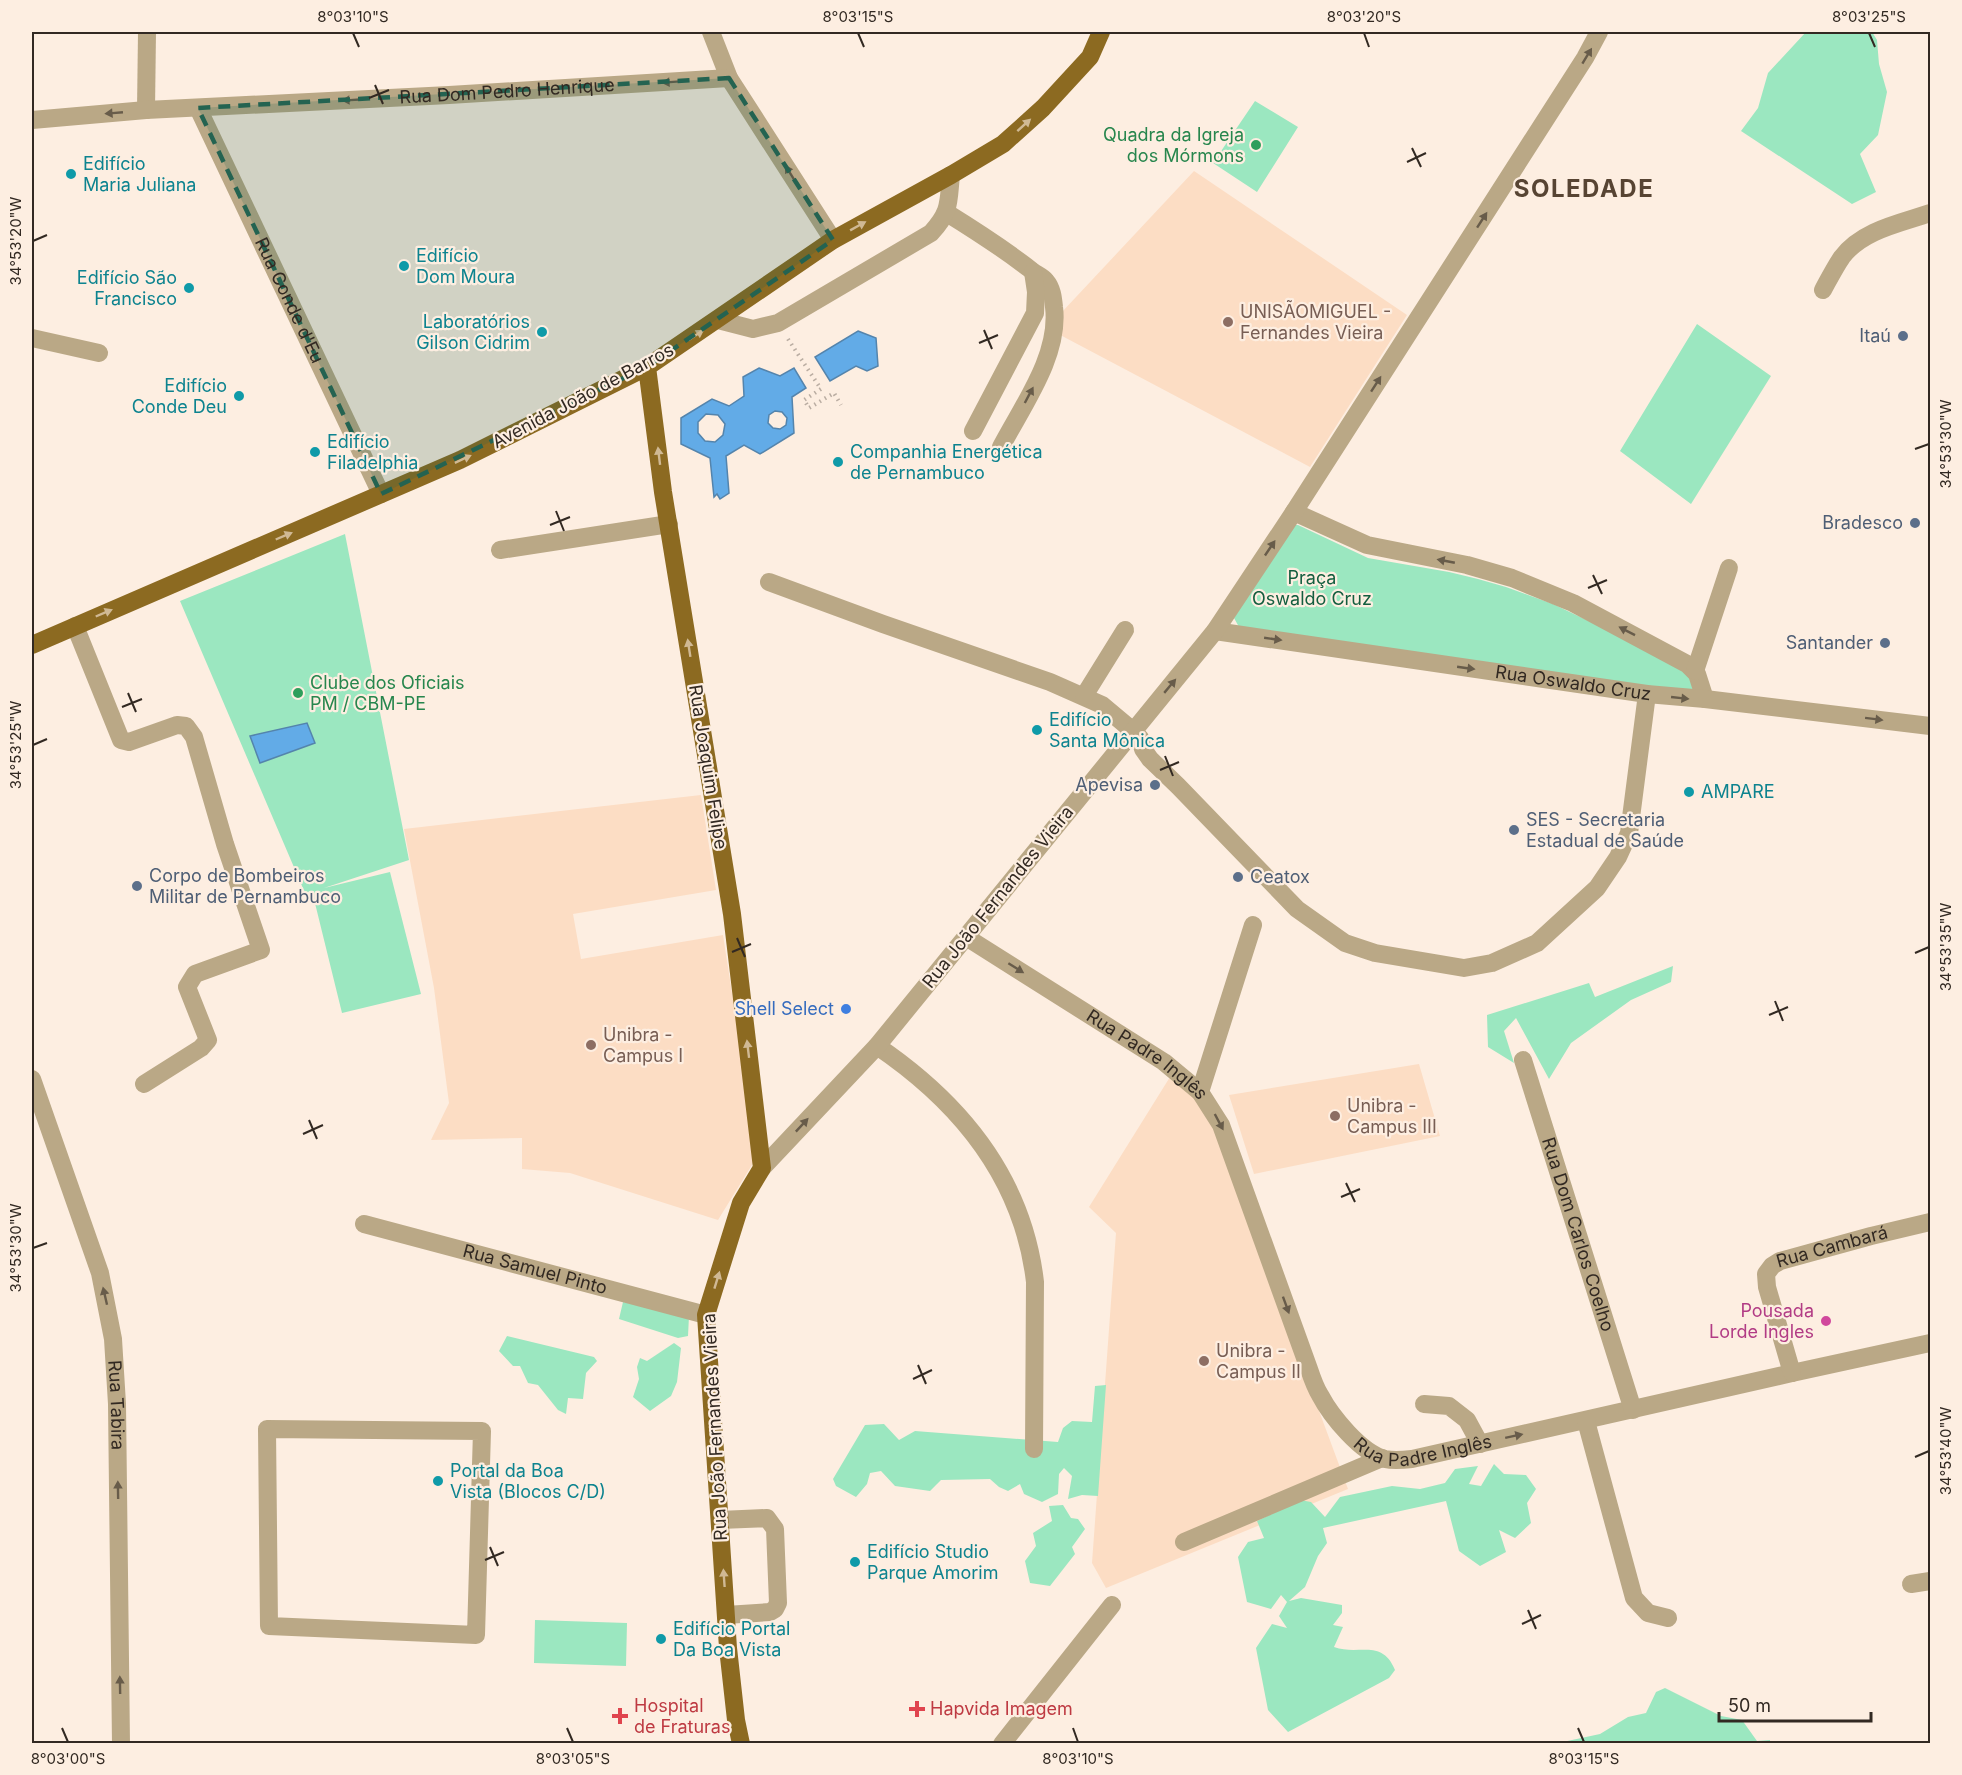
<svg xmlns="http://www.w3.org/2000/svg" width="1962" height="1775" viewBox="0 0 1962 1775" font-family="Inter,sans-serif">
<rect width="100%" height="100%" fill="#fdeee1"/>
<!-- built -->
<path fill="#fcddc4" d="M1194,171L1407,315L1310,467L1047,328Z
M701,795L716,890L573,914L581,959L723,935L756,1148L755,1160L718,1220L570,1173L522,1169V1138L431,1140L449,1103L434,988L404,829Z
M1419,1064L1440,1136L1254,1174L1229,1095Z
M1170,1077L1195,1096L1218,1138L1348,1489L1106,1588L1092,1563L1116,1233L1089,1207Z"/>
<!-- green -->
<path fill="#9be7c0" d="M1806,32H1872L1877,40L1879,64L1887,92L1878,135L1860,154L1876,192L1852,204L1741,131L1758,108L1768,73Z
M1255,101L1298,127L1257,192L1213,163Z
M1697,324L1771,376L1691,504L1620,451Z
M1292,525H1298L1368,558L1449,572L1478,579L1506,587L1553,604L1683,666L1696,687L1690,693L1239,627L1234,618Z
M345,534L409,860L324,888L390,872L421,994L342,1013L312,891L305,893L180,601Z
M1673,966L1671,982L1631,1000L1571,1043L1549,1079L1516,1018L1504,1031L1514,1063L1488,1047L1487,1015L1589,983L1595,997Z
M623,1302L689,1316L688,1336L678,1338L619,1319Z
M507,1336L594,1357L597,1361L586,1373L583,1399L568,1398L566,1414L558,1410L538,1385L528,1383L520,1366H513L499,1351Z
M674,1343L681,1348L677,1382L671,1396L650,1411L633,1397L639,1379L637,1367L640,1358L647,1361Z
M1106,1385L1098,1496L1082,1495L1068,1499L1072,1476L1064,1468L1059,1474L1058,1494L1042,1502L1024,1494L1020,1484L1008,1491L999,1487L990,1479L941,1480L930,1491L895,1486L881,1471L870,1473L867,1484L856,1497L836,1486L833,1479L865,1425L884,1424L899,1440L915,1431L1058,1442L1063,1428L1072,1421L1092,1422L1095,1386Z
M1494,1464L1504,1474L1526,1475L1536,1489L1527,1503L1531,1523L1515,1538L1499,1530L1506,1552L1480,1566L1459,1551L1446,1501L1323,1528L1327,1543L1318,1556L1305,1587L1289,1601L1301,1598L1342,1605V1613L1333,1625L1343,1627L1334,1647C1358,1656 1382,1638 1395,1670L1389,1678L1288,1732L1268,1710L1256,1648L1272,1624L1287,1628L1279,1616L1287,1602L1281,1595L1271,1609L1247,1602L1238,1557L1248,1542L1264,1538L1257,1521L1300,1500L1311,1502L1325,1517L1340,1497L1392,1486L1420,1489L1445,1483L1455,1469L1478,1466L1469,1484L1481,1486Z
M1063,1505L1071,1518L1078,1519L1085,1529L1072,1547L1075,1554L1050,1586L1030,1583L1025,1561L1036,1546L1033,1533L1052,1521L1049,1506Z
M535,1620L627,1623L626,1666L534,1663Z
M1665,1688L1721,1716L1742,1720L1757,1741L1770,1740V1743H1558L1600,1734L1628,1717L1646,1713L1656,1692Z"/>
<!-- water -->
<path fill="#62abe7" stroke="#5484ac" stroke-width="1.5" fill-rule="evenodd" d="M858,331L876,338L878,366L867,371L856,366L830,381L815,357Z
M759,368L780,376L794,368L806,388L792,397L794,433L760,454L744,445L726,456L729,493L720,499L717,494L714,497L710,458L681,444V418L712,399L729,406L744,396L743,377ZM775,411L782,412L787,418L786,425L780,429L773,428L768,423L769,415ZM706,414L718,415L725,424L723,435L715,442L705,441L698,433V422Z
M307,723L315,743L260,763L250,736Z"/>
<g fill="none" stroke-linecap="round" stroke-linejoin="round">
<!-- path -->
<path stroke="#baada2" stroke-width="4" stroke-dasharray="1.5 4.5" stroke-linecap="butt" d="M788,339L821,389L804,400L809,408L834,393L841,405"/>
<!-- minor -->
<g stroke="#baa886" stroke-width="18">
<path d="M711,32L729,78L833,240"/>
<path id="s1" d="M198,108L381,494"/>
<path d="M146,110L147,32"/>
<path id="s2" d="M32,120L146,110L449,95L729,78"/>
<path d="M947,213C976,231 1004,249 1031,270C1035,274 1042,276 1046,281C1052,288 1053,297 1054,307C1060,355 1023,405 1001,447"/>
<path d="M1823,290C1829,279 1835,267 1842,257C1862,230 1901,223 1930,213"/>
<path d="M718,320L753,329L778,323L931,233C951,211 948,203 951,175"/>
<path d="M32,338L99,353"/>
<path d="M973,431L1035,313L1036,292L1033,272"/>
<path d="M1294,512L1367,545L1467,565L1512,578L1573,603L1687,664L1697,674L1705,699"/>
<path d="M500,550L669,524"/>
<path d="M769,582L883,624L1050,682L1102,705L1133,731L1140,738L1143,749L1150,759L1178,786L1297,909L1345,943L1375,953L1464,968L1492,963L1537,943L1597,888L1618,857L1629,833L1647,694"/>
<path d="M75,626L121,740L129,742L177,725L186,726L194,737L225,844L261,950L195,974L187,987L208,1040L201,1048L144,1084"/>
<path id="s3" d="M1215,631L1647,694L1705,699L1930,726"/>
<path d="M1695,671L1729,568"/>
<path d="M1084,696L1125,630"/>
<path id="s4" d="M966,937L1164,1062L1200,1092L1221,1125L1309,1369C1312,1378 1315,1387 1320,1395C1331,1416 1361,1453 1385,1459C1394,1461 1403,1460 1412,1459L1792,1373L1930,1343"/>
<path d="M877,1046C961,1103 1023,1178 1035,1282L1034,1449"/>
<path id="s5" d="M1523,1060L1633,1410"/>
<path id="s6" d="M32,1079L100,1273L113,1339L117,1404L121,1744"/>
<path d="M1200,1092L1253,925"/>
<path d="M762,1168L877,1046L1215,631L1294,512L1585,58L1599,32"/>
<path id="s7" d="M364,1224L706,1315"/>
<path id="s8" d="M1792,1373L1767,1287L1766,1274L1772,1266L1780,1261L1871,1236L1930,1222"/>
<path d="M1424,1404L1449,1406L1467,1420L1480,1444"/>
<path d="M1586,1421L1634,1598L1648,1613L1668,1618"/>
<path d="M267,1429L482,1431L476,1635L269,1626Z"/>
<path d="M720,1520L767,1518L775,1529L778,1603L775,1609L770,1612L726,1615"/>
<path d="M1184,1542L1382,1458"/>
<path d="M1911,1584L1930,1581"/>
<path d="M1002,1744L1112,1605"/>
</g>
<!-- major -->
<path stroke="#8c6a21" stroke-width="18" d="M647,367L663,492L732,914L762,1168L741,1203L706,1315L728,1648L736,1720L741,1744
M32,645L460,460L647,367L833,240L951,175L1003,144L1043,108L1090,57L1101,32"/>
</g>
<!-- one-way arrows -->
<defs><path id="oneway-solid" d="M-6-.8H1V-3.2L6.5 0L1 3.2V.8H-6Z" transform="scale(1.5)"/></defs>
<g fill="#685c4a">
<use href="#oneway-solid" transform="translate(1587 56) rotate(-59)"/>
<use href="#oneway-solid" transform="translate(671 82) rotate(176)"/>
<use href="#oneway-solid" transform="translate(351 100) rotate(177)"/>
<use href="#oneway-solid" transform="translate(114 113) rotate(175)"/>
<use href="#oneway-solid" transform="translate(790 173) rotate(-122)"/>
<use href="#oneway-solid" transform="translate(1482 220) rotate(-57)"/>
<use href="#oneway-solid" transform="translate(1376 384) rotate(-57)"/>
<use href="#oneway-solid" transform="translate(1029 395) rotate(-62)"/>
<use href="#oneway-solid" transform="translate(1270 548) rotate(-56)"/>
<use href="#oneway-solid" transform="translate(1446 561) rotate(-169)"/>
<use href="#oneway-solid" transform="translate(1627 631) rotate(-153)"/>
<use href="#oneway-solid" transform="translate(1273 639) rotate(8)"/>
<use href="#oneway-solid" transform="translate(1466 668) rotate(8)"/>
<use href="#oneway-solid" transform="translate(1170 686) rotate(-50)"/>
<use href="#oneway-solid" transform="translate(1680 698) rotate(6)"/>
<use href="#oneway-solid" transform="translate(1874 719) rotate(7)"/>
<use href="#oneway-solid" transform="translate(1016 968) rotate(32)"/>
<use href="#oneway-solid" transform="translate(1219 1122) rotate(62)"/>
<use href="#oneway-solid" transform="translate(802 1125) rotate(-47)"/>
<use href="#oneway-solid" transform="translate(105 1296) rotate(-103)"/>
<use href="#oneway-solid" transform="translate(1286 1305) rotate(70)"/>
<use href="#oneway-solid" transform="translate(1514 1436) rotate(-12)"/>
<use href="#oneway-solid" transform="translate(118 1490) rotate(-91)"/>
<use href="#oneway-solid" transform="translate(120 1685) rotate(-91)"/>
</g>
<g fill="#d0b994">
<use href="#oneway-solid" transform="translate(1024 125) rotate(-42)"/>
<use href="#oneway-solid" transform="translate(858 226) rotate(-29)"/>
<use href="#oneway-solid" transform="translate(696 335) rotate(-33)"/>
<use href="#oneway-solid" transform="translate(659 456) rotate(-97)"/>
<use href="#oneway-solid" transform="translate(463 459) rotate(-25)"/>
<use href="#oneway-solid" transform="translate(284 536) rotate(-23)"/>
<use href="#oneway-solid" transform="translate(104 613) rotate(-23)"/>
<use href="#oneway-solid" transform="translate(689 648) rotate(-99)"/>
<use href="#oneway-solid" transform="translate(748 1049) rotate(-97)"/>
<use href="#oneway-solid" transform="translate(717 1280) rotate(-73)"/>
<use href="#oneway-solid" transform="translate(724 1578) rotate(-94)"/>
</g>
<!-- marked area -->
<path fill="#246351" fill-opacity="0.2" stroke="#246351" stroke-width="4.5" stroke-dasharray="12 8" stroke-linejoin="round" d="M729,78L833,240L647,367L381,494L198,108Z"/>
<!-- ticks -->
<path fill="none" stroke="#322922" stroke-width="2" d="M353,33L359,47M858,33L864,47M1364,33L1369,47M1869,33L1875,47M375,85L383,104M369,98L389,90M1412,148L1421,167M1407,162L1426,153M33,241L47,235M984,330L992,349M979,343L998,335M1915,449L1929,444M556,511L564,531M550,525L570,517M1593,575L1602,594M1588,588L1607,580M128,693L136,712M122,707L142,699M33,745L47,739M1165,756L1173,776M1160,770L1179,762M737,938L745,957M732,952L751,944M1915,953L1929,947M1775,1001L1783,1021M1769,1015L1788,1007M309,1120L317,1139M303,1134L323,1125M1346,1183L1355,1202M1341,1197L1360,1189M33,1248L47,1243M918,1365L926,1384M913,1379L932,1370M1915,1457L1929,1451M490,1547L498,1566M485,1560L504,1552M1528,1610L1536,1629M1522,1624L1541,1615M62,1728L68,1742M567,1728L573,1742M1073,1728L1078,1742M1578,1728L1584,1742"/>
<!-- markers -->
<g fill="#2e9e5b" stroke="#fdeee1" stroke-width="2">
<circle cx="1256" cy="145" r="6"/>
<circle cx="298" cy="693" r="6"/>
</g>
<g fill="#0f9aa8" stroke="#fdeee1" stroke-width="2">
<circle cx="71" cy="174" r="6"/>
<circle cx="404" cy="266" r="6"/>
<circle cx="189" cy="288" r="6"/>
<circle cx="542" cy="332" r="6"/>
<circle cx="239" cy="396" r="6"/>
<circle cx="315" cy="452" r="6"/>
<circle cx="838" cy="462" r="6"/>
<circle cx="1037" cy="730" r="6"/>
<circle cx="1689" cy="792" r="6"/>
<circle cx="438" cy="1481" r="6"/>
<circle cx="855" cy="1562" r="6"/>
<circle cx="661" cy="1639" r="6"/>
</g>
<g fill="#8d6e63" stroke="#fdeee1" stroke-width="2">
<circle cx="1228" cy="322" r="6"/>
<circle cx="591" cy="1045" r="6"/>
<circle cx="1335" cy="1116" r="6"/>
<circle cx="1204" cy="1361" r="6"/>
</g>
<g fill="#5c6f8a" stroke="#fdeee1" stroke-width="2">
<circle cx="1903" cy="336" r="6"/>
<circle cx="1915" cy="523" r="6"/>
<circle cx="1885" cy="643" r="6"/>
<circle cx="1155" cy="785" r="6"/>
<circle cx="1514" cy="830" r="6"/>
<circle cx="1238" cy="877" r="6"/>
<circle cx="137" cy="886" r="6"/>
</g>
<circle fill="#3f7fe0" stroke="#fdeee1" stroke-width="2" cx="846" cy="1009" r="6"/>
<circle fill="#d1479c" stroke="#fdeee1" stroke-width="2" cx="1826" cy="1321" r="6"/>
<g fill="#e0444e" stroke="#fdeee1" stroke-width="2">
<path d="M914 1700h6v6h6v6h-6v6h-6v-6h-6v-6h6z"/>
<path d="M617 1707h6v6h6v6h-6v6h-6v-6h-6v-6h6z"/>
</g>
<g text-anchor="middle" stroke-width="4.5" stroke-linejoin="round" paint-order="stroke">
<!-- street labels -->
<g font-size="18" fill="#322922" stroke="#fdeee1">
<text dy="6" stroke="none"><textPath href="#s2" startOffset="476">Rua Dom Pedro Henrique</textPath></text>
<text dy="6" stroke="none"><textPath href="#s1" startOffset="213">Rua Conde d'Eu</textPath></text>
<text transform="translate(583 396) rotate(-28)" y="6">Avenida João de Barros</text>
<text dy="6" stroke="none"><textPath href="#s3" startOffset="362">Rua Oswaldo Cruz</textPath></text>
<text transform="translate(708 767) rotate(81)" y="6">Rua Joaquim Felipe</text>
<text transform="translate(998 897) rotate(-51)" y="6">Rua João Fernandes Vieira</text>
<text dy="6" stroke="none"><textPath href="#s4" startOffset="216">Rua Padre Inglês</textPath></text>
<text dy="6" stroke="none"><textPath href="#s5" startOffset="183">Rua Dom Carlos Coelho</textPath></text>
<text dy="6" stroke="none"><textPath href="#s8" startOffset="176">Rua Cambará</textPath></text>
<text dy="6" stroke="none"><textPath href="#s7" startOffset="177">Rua Samuel Pinto</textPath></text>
<text dy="6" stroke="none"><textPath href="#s6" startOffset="339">Rua Tabira</textPath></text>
<text transform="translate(715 1427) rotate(-93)" y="6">Rua João Fernandes Vieira</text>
<text dy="6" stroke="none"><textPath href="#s4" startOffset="738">Rua Padre Inglês</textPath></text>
</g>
<!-- leisure labels -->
<g font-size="18" fill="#27864d" stroke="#fdeee1" text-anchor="end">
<text x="1244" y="141">Quadra da Igreja<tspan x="1244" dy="21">dos Mórmons</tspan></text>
<text x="310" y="689" text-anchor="start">Clube dos Oficiais<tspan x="310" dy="21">PM / CBM-PE</tspan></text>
</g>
<!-- culture labels -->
<g font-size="18" fill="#0d838f" stroke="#fdeee1" text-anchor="start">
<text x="83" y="170">Edifício<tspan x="83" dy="21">Maria Juliana</tspan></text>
<text x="416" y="262">Edifício<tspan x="416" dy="21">Dom Moura</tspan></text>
<text x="177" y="284" text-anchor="end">Edifício São<tspan x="177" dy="21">Francisco</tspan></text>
<text x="530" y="328" text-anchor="end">Laboratórios<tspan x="530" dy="21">Gilson Cidrim</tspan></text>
<text x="227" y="392" text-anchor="end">Edifício<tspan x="227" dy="21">Conde Deu</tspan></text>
<text x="327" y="448">Edifício<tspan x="327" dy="21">Filadelphia</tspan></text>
<text x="850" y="458">Companhia Energética<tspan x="850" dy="21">de Pernambuco</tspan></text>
<text x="1049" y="726">Edifício<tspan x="1049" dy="21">Santa Mônica</tspan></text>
<text x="1701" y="798">AMPARE</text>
<text x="450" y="1477">Portal da Boa<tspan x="450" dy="21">Vista (Blocos C/D)</tspan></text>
<text x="867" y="1558">Edifício Studio<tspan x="867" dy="21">Parque Amorim</tspan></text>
<text x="673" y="1635">Edifício Portal<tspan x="673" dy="21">Da Boa Vista</tspan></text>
</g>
<!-- education labels -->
<g font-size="18" fill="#785e54" stroke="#fdeee1" text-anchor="start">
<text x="1240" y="318">UNISÃOMIGUEL -<tspan x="1240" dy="21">Fernandes Vieira</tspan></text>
<text x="603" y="1041">Unibra -<tspan x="603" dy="21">Campus I</tspan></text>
<text x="1347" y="1112">Unibra -<tspan x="1347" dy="21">Campus III</tspan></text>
<text x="1216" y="1357">Unibra -<tspan x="1216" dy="21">Campus II</tspan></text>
</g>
<!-- service labels -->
<g font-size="18" fill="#4e5e75" stroke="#fdeee1" text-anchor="end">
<text x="1891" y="342">Itaú</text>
<text x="1903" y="529">Bradesco</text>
<text x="1873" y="649">Santander</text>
<text x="1143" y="791">Apevisa</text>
<text x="1526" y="826" text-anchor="start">SES - Secretaria<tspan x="1526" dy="21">Estadual de Saúde</tspan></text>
<text x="149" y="882" text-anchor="start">Corpo de Bombeiros<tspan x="149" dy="21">Militar de Pernambuco</tspan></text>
<text x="1250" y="883" text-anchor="start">Ceatox</text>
</g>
<!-- park labels -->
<g font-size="18" fill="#135e3f" stroke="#fdeee1">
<text x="1312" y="584">Praça<tspan x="1312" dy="21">Oswaldo Cruz</tspan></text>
</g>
<!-- shop labels -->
<g font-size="18" fill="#366cbe" stroke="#fdeee1" text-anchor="end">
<text x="834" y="1015">Shell Select</text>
</g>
<!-- hotel labels -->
<g font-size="18" fill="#b23c85" stroke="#fdeee1" text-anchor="end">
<text x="1814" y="1317">Pousada<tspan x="1814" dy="21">Lorde Ingles</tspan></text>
</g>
<!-- health labels -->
<g font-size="18" fill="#be3a42" stroke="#fdeee1" text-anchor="start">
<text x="634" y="1712">Hospital<tspan x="634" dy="21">de Fraturas</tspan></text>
<text x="930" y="1715">Hapvida Imagem</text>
</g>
<!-- district labels -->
<g font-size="24" font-weight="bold" letter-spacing="1.5" fill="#574433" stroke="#fdeee1">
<text x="1584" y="197">SOLEDADE</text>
</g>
</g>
<!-- border -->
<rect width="1962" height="1775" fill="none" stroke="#fdeee1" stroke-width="66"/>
<!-- scale -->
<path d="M1719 1712v9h152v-9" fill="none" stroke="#322922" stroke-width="3"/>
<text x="1728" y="1712" font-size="18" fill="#322922" stroke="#fdeee1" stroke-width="4.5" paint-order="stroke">50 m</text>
<rect x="33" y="33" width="1896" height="1709" fill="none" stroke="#322922" stroke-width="2"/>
<g font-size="15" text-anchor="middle" fill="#322922">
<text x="353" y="22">8°03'10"S</text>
<text x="858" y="22">8°03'15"S</text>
<text x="1364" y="22">8°03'20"S</text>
<text x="1869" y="22">8°03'25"S</text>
<text transform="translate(16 241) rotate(-90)" y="5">34°53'20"W</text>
<text transform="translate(1946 444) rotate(-90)" y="5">34°53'30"W</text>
<text transform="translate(16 745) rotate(-90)" y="5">34°53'25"W</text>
<text transform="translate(1946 947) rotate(-90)" y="5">34°53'35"W</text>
<text transform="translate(16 1248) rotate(-90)" y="5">34°53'30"W</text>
<text transform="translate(1946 1451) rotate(-90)" y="5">34°53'40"W</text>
<text x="68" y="1764">8°03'00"S</text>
<text x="573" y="1764">8°03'05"S</text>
<text x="1078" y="1764">8°03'10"S</text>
<text x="1584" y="1764">8°03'15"S</text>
</g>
</svg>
